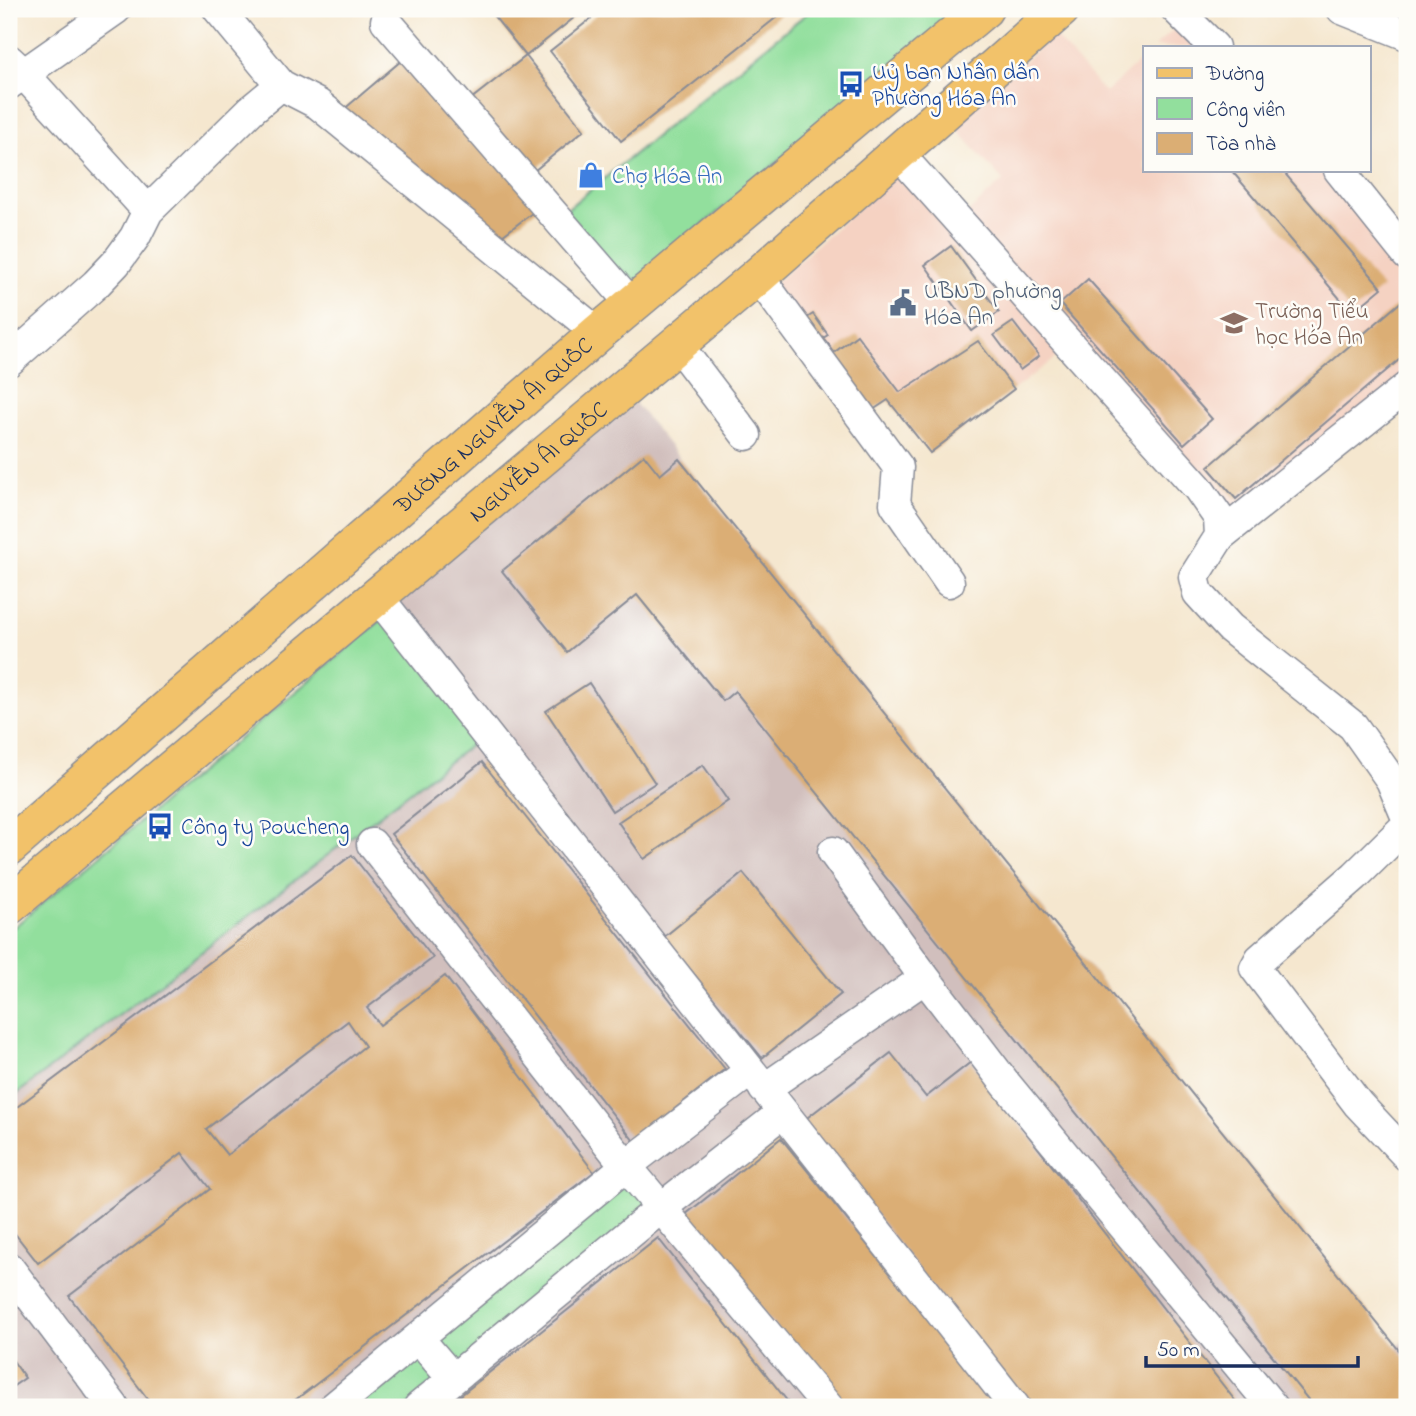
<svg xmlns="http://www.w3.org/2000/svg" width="1416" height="1416" viewBox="0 0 1416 1416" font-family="'Indie Flower',sans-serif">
<rect width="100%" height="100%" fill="#fdfcf7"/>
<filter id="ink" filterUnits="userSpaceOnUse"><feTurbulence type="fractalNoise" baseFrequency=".0143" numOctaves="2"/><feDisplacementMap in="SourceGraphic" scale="14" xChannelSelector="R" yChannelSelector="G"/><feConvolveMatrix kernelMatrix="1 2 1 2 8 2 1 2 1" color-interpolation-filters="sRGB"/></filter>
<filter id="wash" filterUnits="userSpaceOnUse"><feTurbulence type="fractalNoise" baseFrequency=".00686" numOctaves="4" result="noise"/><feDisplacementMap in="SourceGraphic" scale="28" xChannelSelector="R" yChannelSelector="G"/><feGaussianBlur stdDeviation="1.57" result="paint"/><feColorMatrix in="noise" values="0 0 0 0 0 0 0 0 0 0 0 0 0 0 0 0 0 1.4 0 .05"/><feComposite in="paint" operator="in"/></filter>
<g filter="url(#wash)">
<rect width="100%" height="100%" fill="#f5e7cf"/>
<!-- built -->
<path fill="#f5d2c2" d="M1178,26L1200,47H1154Z
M1054,35L1105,93L1145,56V170H1328L1407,272V374L1230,515L964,216L1003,181L953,125Z
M900,170L1062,353L930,453L888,400L867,414L774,284Z"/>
<!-- industrial -->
<path fill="#d1bfbd" d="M634,402L1397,1347L1407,1338V1407H9V931L385,617L478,532Z"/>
<!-- green -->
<path fill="#92df9d" stroke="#56877e" stroke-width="2" d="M812,9H959L627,289L562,213Z
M385,617L480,738L9,1100V931Z
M625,1173L652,1206L457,1368L430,1336Z
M415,1349L441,1379L407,1407H344Z"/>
<g id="blocks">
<!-- building -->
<path fill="#dbae74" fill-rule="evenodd" d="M491,9H585L526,56L489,10Z
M603,9H787L621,141L550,51Z
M408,55L540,207L498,239L342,111Z
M526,56L584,130L529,175L466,103Z
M1231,170H1282L1382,288L1352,313Z
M951,246L999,312L972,331L925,265Z
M1088,279L1212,419L1184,444L1060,304Z
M1402,301L1407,307V353L1236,499L1208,467Z
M813,314L828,335L823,338L830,346L823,352L801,322Z
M1013,322L1039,356L1020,370L994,335Z
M857,335L900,392L978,341L1014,389L930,453L888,400L867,414L827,358Z
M644,455L660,475L679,459L1407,1360V1407H1314L735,691L723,701L637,595L567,652L502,571Z
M589,683L655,783L612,811L546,711Z
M482,762L725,1069L634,1141L391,834Z
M703,765L728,801L644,859L618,822Z
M352,855L433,958L367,1008L380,1025L445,976L594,1172L286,1407H154L69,1296L210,1189L182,1153L38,1263L9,1226V1113ZM348,1021L365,1046L227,1155L206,1129Z
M743,873L841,994L762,1058L664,937Z
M891,1053L926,1097L971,1062L1240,1407H1026L803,1121Z
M781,1138L998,1407H840L685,1215Z
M658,1238L792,1407H446Z
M9,1355L25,1378L9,1389Z"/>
</g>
</g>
<g filter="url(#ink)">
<use href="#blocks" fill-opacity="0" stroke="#888b96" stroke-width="2"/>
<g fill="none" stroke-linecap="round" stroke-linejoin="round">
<!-- minor casing -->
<g stroke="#888b96" stroke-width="33">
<path id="minor" d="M218,9L281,85L318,104L598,333
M1176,9L1214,47
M1342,9L1407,35
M386,21L633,306
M9,60L24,74L148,211
M9,84L116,9
M897,152L1198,488L1219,518L1220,536
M1339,170L1407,255
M758,276L898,467L895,504L949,582
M676,343L746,435
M9,361L96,284L116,263L135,237L148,211L252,109L281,85
M1407,387L1220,536L1194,577L1198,593L1230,628L1353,726L1391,780L1407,818
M378,597L1015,1407
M1407,825L1355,876L1260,959L1255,968L1358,1104L1407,1156
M372,844L626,1166L828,1407
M833,852L925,978
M764,1089L925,978L1006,1084L1273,1407
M9,1268L114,1407
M418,1338L453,1379
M334,1407L626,1166L750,1071
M419,1407L661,1208L782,1113"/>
</g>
<!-- major casing -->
<g stroke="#888b96" stroke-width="40">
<g id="major">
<path id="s1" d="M9,847L598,333L984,9"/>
<path id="s2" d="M9,906L758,276L1061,9"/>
</g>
</g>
<!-- minor -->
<use href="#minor" stroke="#fff" stroke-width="30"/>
<!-- major -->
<use href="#major" stroke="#f2c26a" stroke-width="37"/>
</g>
</g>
<!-- icons -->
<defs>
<g id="bus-bare" transform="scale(2.1)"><path d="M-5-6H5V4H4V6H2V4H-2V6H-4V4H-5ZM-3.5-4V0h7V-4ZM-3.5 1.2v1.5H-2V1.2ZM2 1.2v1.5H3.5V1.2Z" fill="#1a4fb4" stroke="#fdfcf7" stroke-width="2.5" paint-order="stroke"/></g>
<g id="shop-bare" transform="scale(2.1)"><path d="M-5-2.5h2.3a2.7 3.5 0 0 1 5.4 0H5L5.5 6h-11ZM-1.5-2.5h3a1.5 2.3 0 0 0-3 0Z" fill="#3f7fe0" stroke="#fdfcf7" stroke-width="2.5" paint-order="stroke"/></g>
<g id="civic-bare" transform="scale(2.1)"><path d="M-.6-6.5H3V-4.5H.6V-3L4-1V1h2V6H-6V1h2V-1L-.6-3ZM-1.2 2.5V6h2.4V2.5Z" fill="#5c6f8a" stroke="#fdfcf7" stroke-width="2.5" paint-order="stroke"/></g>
<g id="school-bare" transform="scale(2.1)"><path d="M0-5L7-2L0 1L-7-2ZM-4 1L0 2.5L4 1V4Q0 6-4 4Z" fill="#8d6e63" stroke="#fdfcf7" stroke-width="2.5" paint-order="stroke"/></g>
</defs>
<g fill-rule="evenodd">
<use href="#bus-bare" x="851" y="84"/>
<use href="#shop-bare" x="591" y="175"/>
<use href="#civic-bare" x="903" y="303"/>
<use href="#school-bare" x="1234" y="323"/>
<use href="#bus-bare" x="160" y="826"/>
</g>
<g text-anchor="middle" stroke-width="5" stroke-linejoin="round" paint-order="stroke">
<!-- transit labels -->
<g font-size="23" fill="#164399" stroke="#fdfcf7" text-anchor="start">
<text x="872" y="79">Uỷ ban Nhân dân<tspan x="872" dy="26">Phường Hóa An</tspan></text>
<text x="181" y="834">Công ty Poucheng</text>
</g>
<!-- shop labels -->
<g font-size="23" fill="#366cbe" stroke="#fdfcf7" text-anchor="start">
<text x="612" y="183">Chợ Hóa An</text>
</g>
<!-- service labels -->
<g font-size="23" fill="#4e5e75" stroke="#fdfcf7" text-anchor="start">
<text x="924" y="298">UBND phường<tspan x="924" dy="26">Hóa An</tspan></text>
</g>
<!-- education labels -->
<g font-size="23" fill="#785e54" stroke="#fdfcf7" text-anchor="start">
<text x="1255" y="318">Trường Tiểu<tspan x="1255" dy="26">học Hóa An</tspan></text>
</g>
<!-- street labels -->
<g font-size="23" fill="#1b2f5e" stroke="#fdfcf7">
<text dy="8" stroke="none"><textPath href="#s1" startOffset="642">ĐƯỜNG NGUYỄN ÁI QUỐC</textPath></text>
<text dy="8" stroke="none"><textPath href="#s2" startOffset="691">NGUYỄN ÁI QUỐC</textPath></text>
</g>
</g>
<!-- margin -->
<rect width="1416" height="1416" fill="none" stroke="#fdfcf7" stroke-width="35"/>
<!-- legend -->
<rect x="1143" y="46" width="228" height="126" fill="#fdfcf7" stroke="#a3aaba" stroke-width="2"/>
<rect x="1157" y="68" width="35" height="10" fill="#f2c26a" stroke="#a3aaba" stroke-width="2"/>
<text x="1206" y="80" font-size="21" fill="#1b2f5e">Đường</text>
<rect x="1157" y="98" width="35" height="21" fill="#92df9d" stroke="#a3aaba" stroke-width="2"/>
<text x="1206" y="116" font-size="21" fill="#1b2f5e">Công viên</text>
<rect x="1157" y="133" width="35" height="21" fill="#dbae74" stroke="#a3aaba" stroke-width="2"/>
<text x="1206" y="150" font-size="21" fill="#1b2f5e">Tòa nhà</text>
<!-- scale -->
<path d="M1146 1356v10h212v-10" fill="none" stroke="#1b2f5e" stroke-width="3.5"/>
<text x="1157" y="1356" font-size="21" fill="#1b2f5e" stroke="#fdfcf7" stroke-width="5" paint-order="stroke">50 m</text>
</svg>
